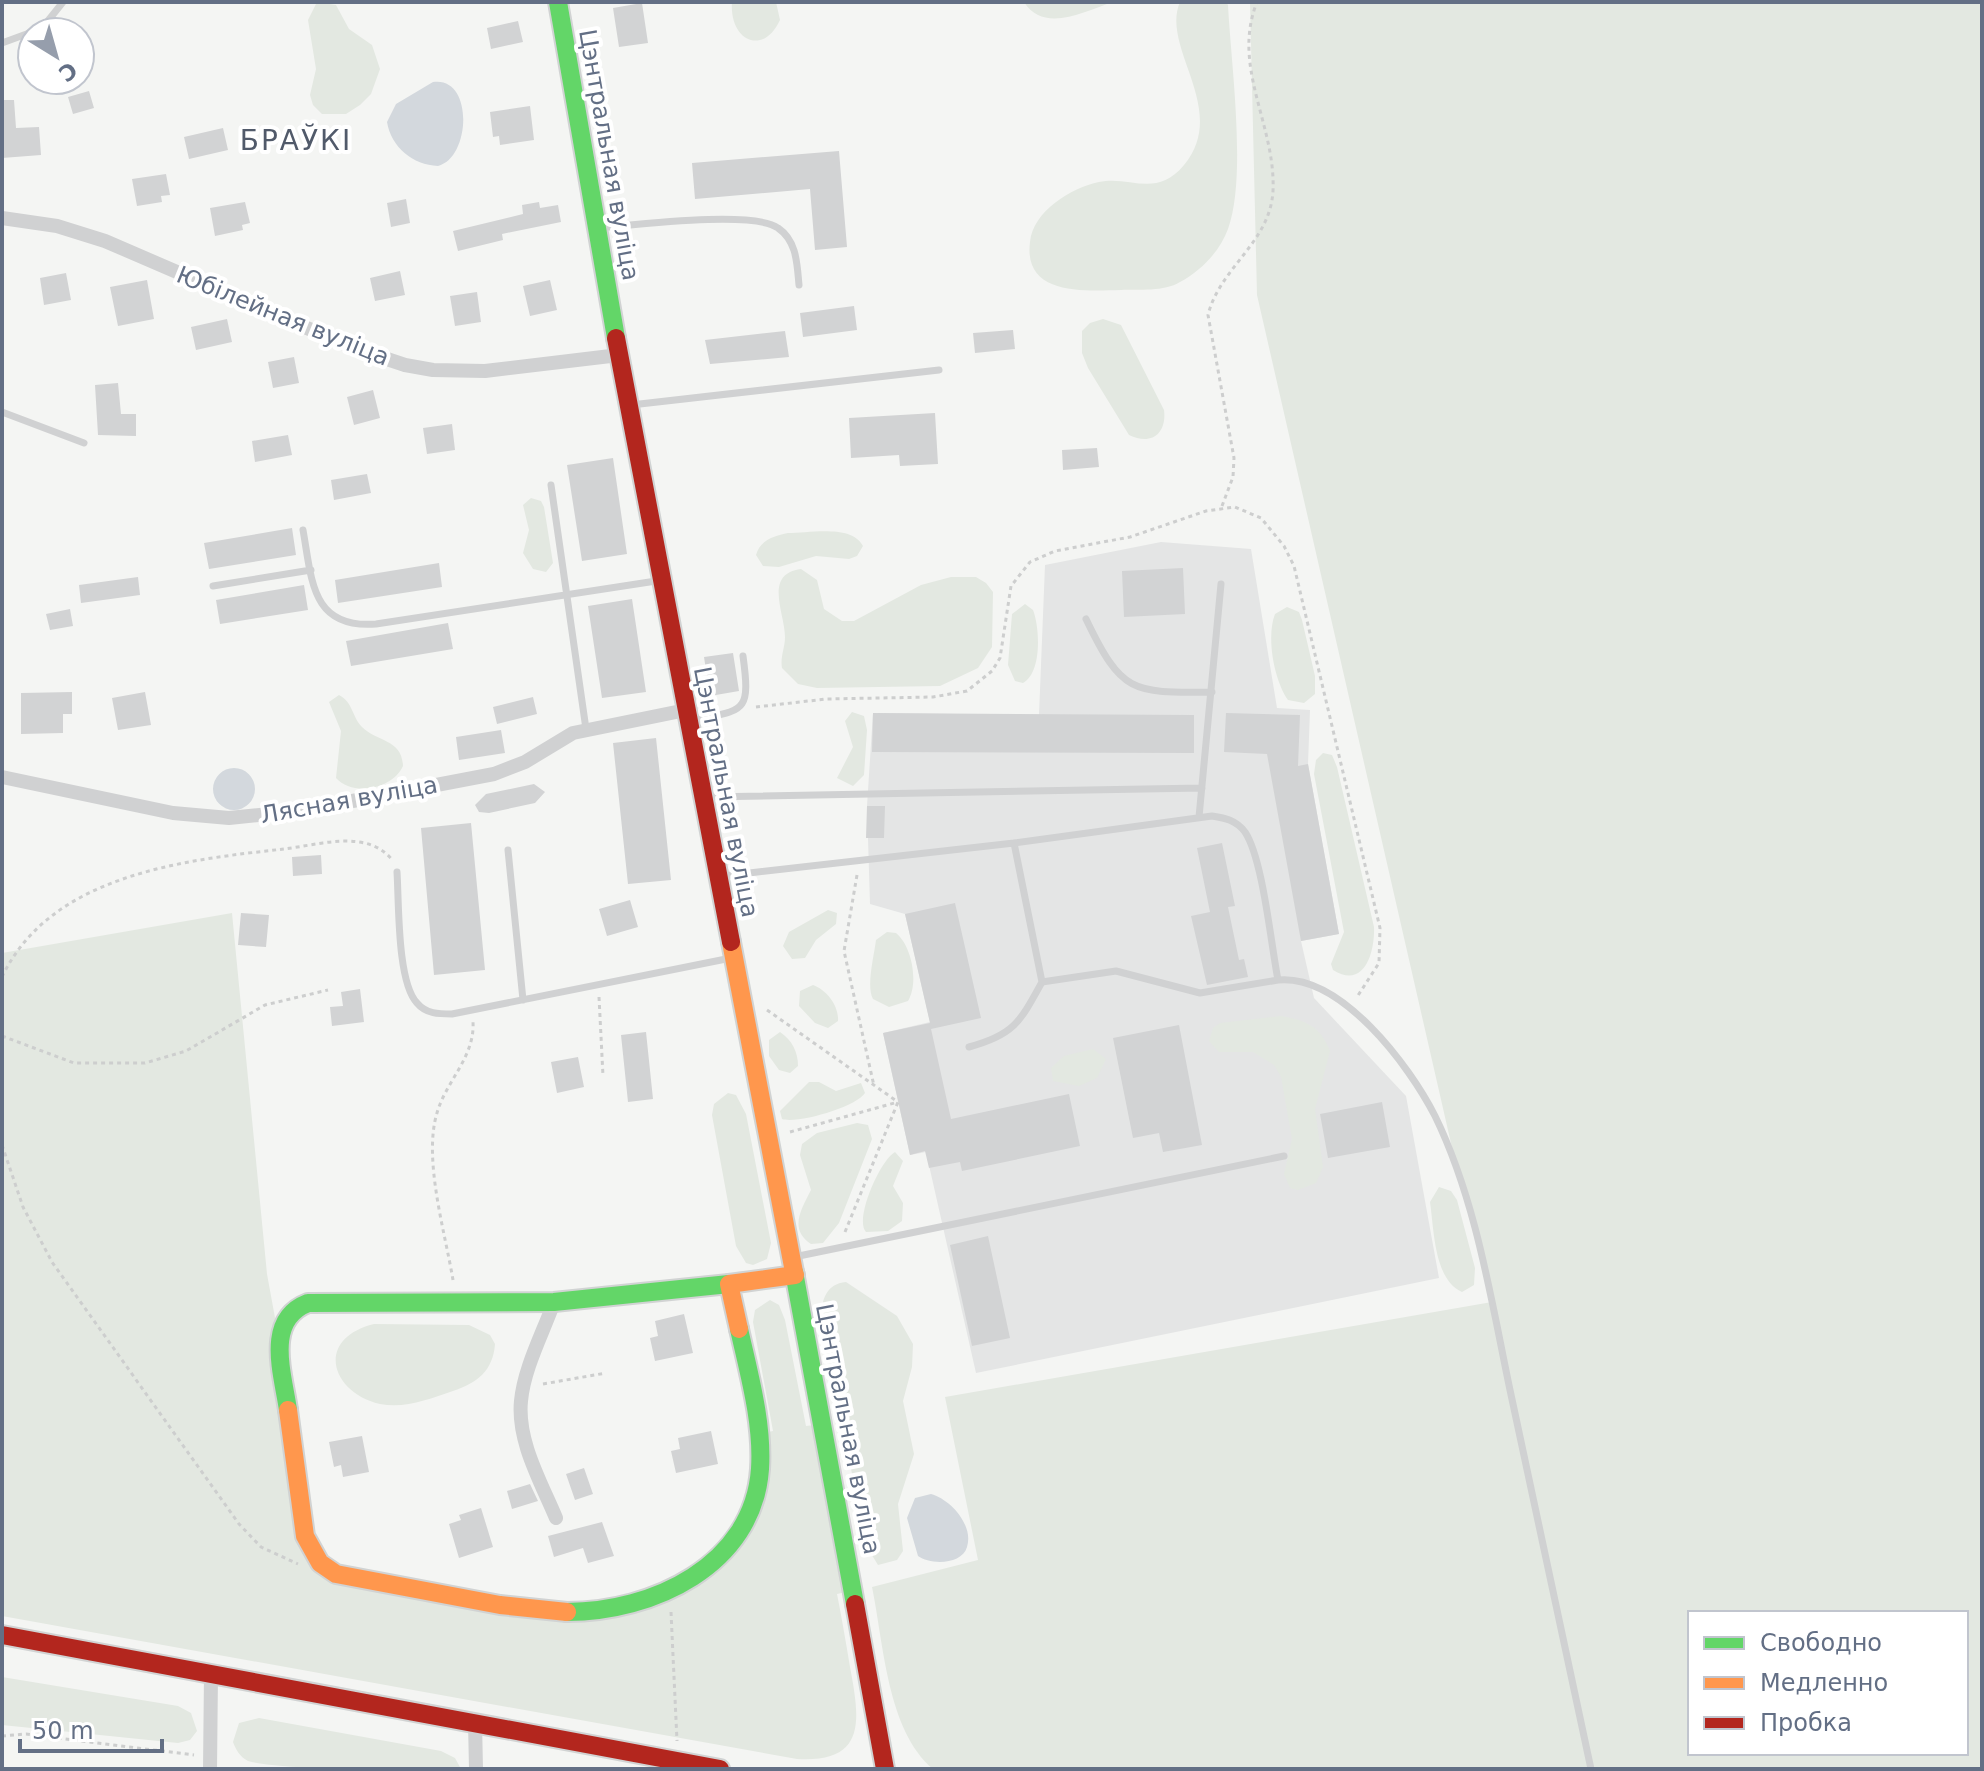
<svg xmlns="http://www.w3.org/2000/svg" width="1984" height="1771" viewBox="0 0 1984 1771" font-family="'DejaVu Sans',sans-serif">
<rect width="100%" height="100%" fill="#f4f5f3"/>
<!-- built -->
<path fill="#e4e5e5" d="M1161,542L1251,549L1277,708L1310,710L1308,764L1339,934L1301,941L1314,998L1406,1096L1439,1278L976,1373L926,1152L910,1155L883,1033L930,1022L905,914L870,904L867,806L873,713L1039,715L1045,565Z"/>
<!-- green -->
<path fill="#e3e8e1" fill-rule="evenodd" d="M317,2L336,5L349,29L372,45L380,69L371,94L360,105L346,114H322L313,105L310,95L316,69L308,20Z
M732,2H776L780,20C763,57 729,40 732,2Z
M1024,2H1113C1085,11 1044,34 1024,2Z
M1180,2H1226L1228,5C1231,64 1247,177 1228,229C1220,251 1201,271 1180,282C1164,292 1139,289 1121,290C1085,291 1023,296 1030,242C1033,211 1071,188 1099,182C1130,175 1156,199 1184,165C1230,109 1160,48 1180,2Z
M1250,2H1982V1769H933C887,1730 884,1645 872,1587L978,1560L945,1397L1492,1302L1461,1187L1257,295ZM1690,1613H1966V1753H1690Z
M1103,319L1121,325L1164,410C1167,434 1151,446 1129,435L1088,368L1082,353V331L1090,323Z
M531,498L541,501L544,507L553,563L546,572L533,569L523,553L529,530L523,505Z
M788,533C809,533 852,524 863,546L857,556L849,559L816,556L779,567L763,566L756,555C760,540 774,536 788,533Z
M801,569L817,580L824,609L842,621H854L921,585L951,577H976L986,583L993,592L992,647L978,668L940,686L817,688L798,684L782,668C780,657 785,648 785,637C785,613 763,574 801,569Z
M1025,604L1033,610C1040,628 1042,673 1023,683L1015,681L1008,665L1012,614Z
M1287,607L1299,612L1302,620L1315,676V694L1304,703L1288,700C1274,680 1266,637 1275,614Z
M339,695C353,702 352,717 362,727C377,742 402,739 403,766C393,789 353,797 336,778L341,731L329,702Z
M852,712L864,716L867,730L864,775L853,786L837,778L853,747L845,721Z
M1323,753L1332,755L1337,767L1374,927C1375,951 1365,990 1333,970L1331,964L1344,932L1314,774L1316,760Z
M828,910L837,913L836,924L816,940L805,958L792,959L783,946L789,932Z
M232,913L267,1274L320,1564L510,1607L651,1602L741,1525L758,1434L773,1431L753,1322L755,1310L770,1300L779,1305L785,1320L806,1426L823,1424L855,1590L837,1594C842,1619 846,1643 850,1667C860,1720 867,1763 797,1759L2,1616V953Z
M887,932L896,933C912,946 919,983 908,1001L889,1007L873,999C866,987 874,956 876,940Z
M813,985C827,990 839,1006 838,1021L828,1028L815,1023L799,1006L800,991Z
M1281,1016C1306,1020 1321,1027 1330,1051L1315,1109L1323,1167L1316,1183L1298,1190L1290,1188L1284,1174L1292,1139L1281,1077L1274,1065L1253,1052H1219L1209,1041L1213,1028L1220,1023Z
M780,1032C792,1040 798,1052 798,1066L790,1073L779,1070L769,1056V1040Z
M1093,1049L1106,1059L1097,1078L1079,1086L1053,1081L1051,1068L1064,1056Z
M809,1082H819L836,1091L861,1083L865,1093C856,1107 798,1124 782,1119L780,1111Z
M728,1093L736,1095L746,1114L771,1243L767,1259L753,1265L746,1263L736,1246L712,1115L714,1104Z
M857,1123L868,1125L872,1139L839,1223L823,1243L811,1244C788,1229 802,1208 811,1190L800,1155L802,1144L817,1133Z
M895,1152L903,1161L893,1186L903,1203L902,1221L888,1231L866,1232C854,1220 880,1160 895,1152Z
M1439,1187L1451,1191L1457,1200L1475,1268L1474,1285L1462,1292C1434,1280 1434,1229 1430,1202Z
M846,1282L897,1316L913,1344L912,1367L903,1401L914,1454L898,1504L903,1551L897,1560L878,1565L867,1547L822,1327C820,1308 822,1284 846,1282Z
M374,1324L469,1325L490,1335L495,1344C493,1371 477,1383 453,1391C429,1399 405,1409 380,1404C331,1393 314,1339 374,1324Z
M2,1677L178,1706L191,1713L197,1731L190,1740L178,1743L2,1725Z
M259,1718L441,1751L455,1758L461,1769C415,1769 284,1771 248,1761C240,1757 236,1750 233,1742L239,1723Z"/>
<!-- water -->
<path fill="#d3d8dd" d="M433,82C474,76 471,158 438,166C413,165 391,147 387,122L396,104Z
M213 789a21 21 0 1 1 42 0a21 21 0 1 1-42 0Z
M931,1494C950,1499 974,1525 967,1547C962,1565 930,1565 918,1556L907,1518L915,1498Z"/>
<!-- building -->
<path fill="#d2d3d4" d="M642,3L648,43L619,47L613,8Z
M518,21L523,42L491,49L487,28Z
M89,91L94,108L73,114L68,97Z
M2,100H14L16,128L39,127L41,155L2,158Z
M530,106L534,140L500,145L499,136L493,137L490,112Z
M223,128L228,150L189,159L184,137Z
M839,151L847,247L815,250L810,189L695,199L692,163Z
M166,174L170,195L161,196L162,202L137,206L132,179Z
M406,199L410,223L391,227L387,203Z
M245,202L250,223L242,225L243,230L215,236L210,208Z
M539,202L540,208L558,205L561,222L502,234L503,240L458,251L453,231L523,214L522,205Z
M400,271L405,295L375,301L370,278Z
M66,273L71,300L44,305L40,278Z
M147,280L154,319L118,326L110,287Z
M550,280L557,310L530,316L523,286Z
M477,292L481,322L455,326L450,296Z
M854,306L857,330L803,337L800,313Z
M227,319L232,342L196,350L191,327Z
M1013,330L1015,349L975,353L973,333Z
M785,331L789,357L710,364L705,340Z
M294,357L299,383L273,388L268,362Z
M118,383L121,414H136V436L98,435L95,385Z
M373,390L380,418L354,425L347,397Z
M935,413L938,464L900,466L899,455L851,458L849,418Z
M452,424L455,450L427,454L423,428Z
M288,435L292,455L255,462L252,441Z
M1097,448L1099,467L1063,470L1062,450Z
M613,458L627,554L582,561L567,465Z
M367,474L371,493L334,500L331,480Z
M292,528L296,555L209,569L204,543Z
M439,563L442,587L338,603L335,580Z
M1183,568L1185,614L1124,617L1122,571Z
M138,577L140,595L81,603L79,585Z
M304,585L308,610L220,624L216,600Z
M632,599L646,692L602,698L588,606Z
M70,609L73,626L50,630L46,614Z
M448,623L453,649L351,666L346,641Z
M733,653L739,691L710,696L704,657Z
M72,692V714H63V733L21,734V693Z
M145,692L151,725L118,730L112,698Z
M533,697L537,714L497,724L493,707Z
M873,713L1194,715V753L872,752Z
M1226,713L1300,715L1298,766L1308,764L1339,934L1301,941L1267,754L1224,752Z
M501,730L505,753L459,760L456,737Z
M656,738L671,880L628,884L613,743Z
M534,784L545,792L535,803L489,813L479,812L475,805L486,794Z
M867,806H885L884,838H866Z
M471,823L485,970L434,975L421,828Z
M1222,843L1235,906L1228,907L1239,960L1244,959L1248,977L1207,985L1191,916L1210,912L1197,848Z
M321,855L322,874L293,876L292,857Z
M630,900L638,927L607,936L599,909Z
M955,903L981,1018L931,1029L951,1119L1069,1094L1080,1146L962,1171L960,1162L929,1168L925,1151L910,1155L883,1033L930,1023L905,914Z
M241,913L269,915L266,947L238,945Z
M360,989L364,1022L332,1026L330,1007L343,1006L341,992Z
M1179,1025L1202,1145L1163,1152L1159,1133L1133,1138L1113,1038Z
M646,1032L653,1099L628,1102L621,1035Z
M578,1057L584,1087L557,1093L551,1062Z
M1382,1102L1390,1147L1328,1158L1320,1114Z
M988,1236L1010,1338L972,1346L950,1245Z
M684,1314L693,1353L655,1361L650,1338L658,1336L655,1321Z
M711,1431L718,1464L676,1473L671,1451L680,1449L678,1438Z
M362,1436L369,1472L343,1477L341,1465L334,1467L329,1442Z
M584,1468L593,1494L575,1500L566,1474Z
M530,1484L538,1501L512,1509L507,1491Z
M481,1508L493,1547L459,1558L449,1524L461,1520L459,1515Z
M602,1522L614,1556L588,1563L583,1548L554,1557L548,1536Z"/>
<g fill="none" stroke-linecap="round" stroke-linejoin="round">
<!-- fast casing -->
<g stroke="#d1d3d3" stroke-width="22">
<path id="fast" d="M558,2L616,338
M794,1272L855,1604
M288,1410C283,1374 264,1320 308,1303L554,1302L729,1284
M567,1612C652,1612 753,1566 760,1469C763,1423 749,1374 739,1329"/>
</g>
<!-- slow casing -->
<g stroke="#d1d3d3" stroke-width="22">
<path id="slow" d="M731,942L794,1272
M739,1329L729,1284L795,1275
M288,1410L305,1536L320,1563L336,1574L500,1605L567,1612"/>
</g>
<!-- jam casing -->
<g stroke="#d1d3d3" stroke-width="22">
<path id="jam" d="M616,338L731,942
M855,1604L885,1769
M2,1635L720,1769"/>
</g>
<!-- path -->
<path stroke="#cdcece" stroke-width="3" stroke-dasharray="4 4" stroke-linecap="butt" d="M1222,506L1233,477L1234,458L1208,315C1220,267 1270,243 1273,191C1276,125 1231,67 1257,2
M756,707L826,699L933,697L967,691L992,671L1000,658L1011,586L1030,562L1055,551L1130,537L1206,511L1235,507L1261,518L1284,546L1294,566L1380,928L1379,963L1357,997
M857,875L844,951L874,1086
M2,977C51,874 185,860 284,849C319,845 368,828 393,861
M599,997L603,1076
M767,1010L898,1102
M2,1036L74,1063H145L186,1051L265,1005L328,990
M790,1132L898,1102
M2,1145L23,1207L52,1262L239,1524L261,1547L298,1564
M845,1232L898,1102
M453,1280C445,1232 423,1159 437,1113C446,1081 475,1057 473,1022
M543,1384L606,1373
M671,1612L677,1741
M2,1736L26,1734L194,1755"/>
<!-- lane -->
<path stroke="#d0d1d2" stroke-width="7" d="M32,32L47,22L63,2
M2,43L32,32
M599,228C635,225 753,210 778,228C797,241 797,264 799,285
M631,405L939,370
M2,412L84,443
M551,485L586,729
M303,530C312,580 311,629 376,624L656,581
M213,586L311,570
M1086,619C1122,694 1132,693 1212,692
M691,721C744,709 751,715 743,656
M705,797L1202,788
M1199,817L1221,584
M1014,843L1042,982L1116,971L1200,993L1278,980
M508,850L523,1000
M397,872C399,902 397,982 417,1003C426,1014 439,1014 452,1014L731,958
M723,876L1014,843L1212,816C1225,818 1236,820 1245,832C1263,859 1271,945 1278,980C1341,974 1409,1065 1435,1116C1476,1200 1491,1299 1510,1390C1537,1516 1564,1643 1591,1769
M969,1047C1014,1035 1020,1022 1042,982
M794,1257L1284,1156"/>
<!-- street -->
<path stroke="#d0d1d2" stroke-width="14" d="M2,218L57,226L105,241L351,347L405,365L433,370L485,371L619,355
M2,777L173,813L229,818L300,811L494,774L525,762L573,733L686,710
M554,1302C543,1333 524,1368 521,1401C517,1441 541,1482 556,1518
M475,1722L476,1769
M210,1769L211,1674"/>
<!-- fast -->
<use href="#fast" stroke="#63d668" stroke-width="18"/>
<!-- slow -->
<use href="#slow" stroke="#ff974d" stroke-width="18"/>
<!-- jam -->
<use href="#jam" stroke="#b3261e" stroke-width="18"/>
</g>
<g text-anchor="middle" stroke-width="8" stroke-linejoin="round" paint-order="stroke">
<!-- street labels -->
<g font-size="24" fill="#636f85" stroke="#fff">
<text transform="translate(609 155) rotate(80)" y="8">Цэнтральная вуліца</text>
<text transform="translate(283 316) rotate(22)" y="8">Юбілейная вуліца</text>
<text transform="translate(726 792) rotate(79)" y="8">Цэнтральная вуліца</text>
<text transform="translate(349 800) rotate(-10)" y="8">Лясная вуліца</text>
<text transform="translate(848 1429) rotate(79)" y="8">Цэнтральная вуліца</text>
</g>
<!-- quarter labels -->
<g font-size="28" letter-spacing="2" fill="#515a6a" stroke="#fff">
<text x="296" y="150">БРАЎКІ</text>
</g>
</g>
<!-- border -->
<rect width="1984" height="1771" fill="none" stroke="#636f85" stroke-width="8"/>
<!-- legend -->
<rect x="1688" y="1611" width="280" height="144" fill="#ffffff" stroke="#c1c5ce" stroke-width="2"/>
<rect x="1704" y="1637" width="40" height="12" fill="#63d668" stroke="#c1c5ce" stroke-width="2"/>
<text x="1760" y="1651" font-size="24" fill="#636f85">Свободно</text>
<rect x="1704" y="1677" width="40" height="12" fill="#ff974d" stroke="#c1c5ce" stroke-width="2"/>
<text x="1760" y="1691" font-size="24" fill="#636f85">Медленно</text>
<rect x="1704" y="1717" width="40" height="12" fill="#b3261e" stroke="#c1c5ce" stroke-width="2"/>
<text x="1760" y="1731" font-size="24" fill="#636f85">Пробка</text>
<!-- north arrow -->
<g transform="translate(56 56) rotate(143)"><circle r="38" fill="#ffffff" stroke="#c1c5ce" stroke-width="2"/>
<path d="M0-6L14 30L0 20L-14 30Z" fill="#969eac"/>
<text y="-12" font-size="22" font-weight="bold" text-anchor="middle" fill="#636f85">С</text>
</g>
<!-- scale -->
<path d="M20 1739v12h142v-12" fill="none" stroke="#636f85" stroke-width="4"/>
<text x="32" y="1739" font-size="24" fill="#636f85" stroke="#ffffff" stroke-width="6" paint-order="stroke">50 m</text>
</svg>
